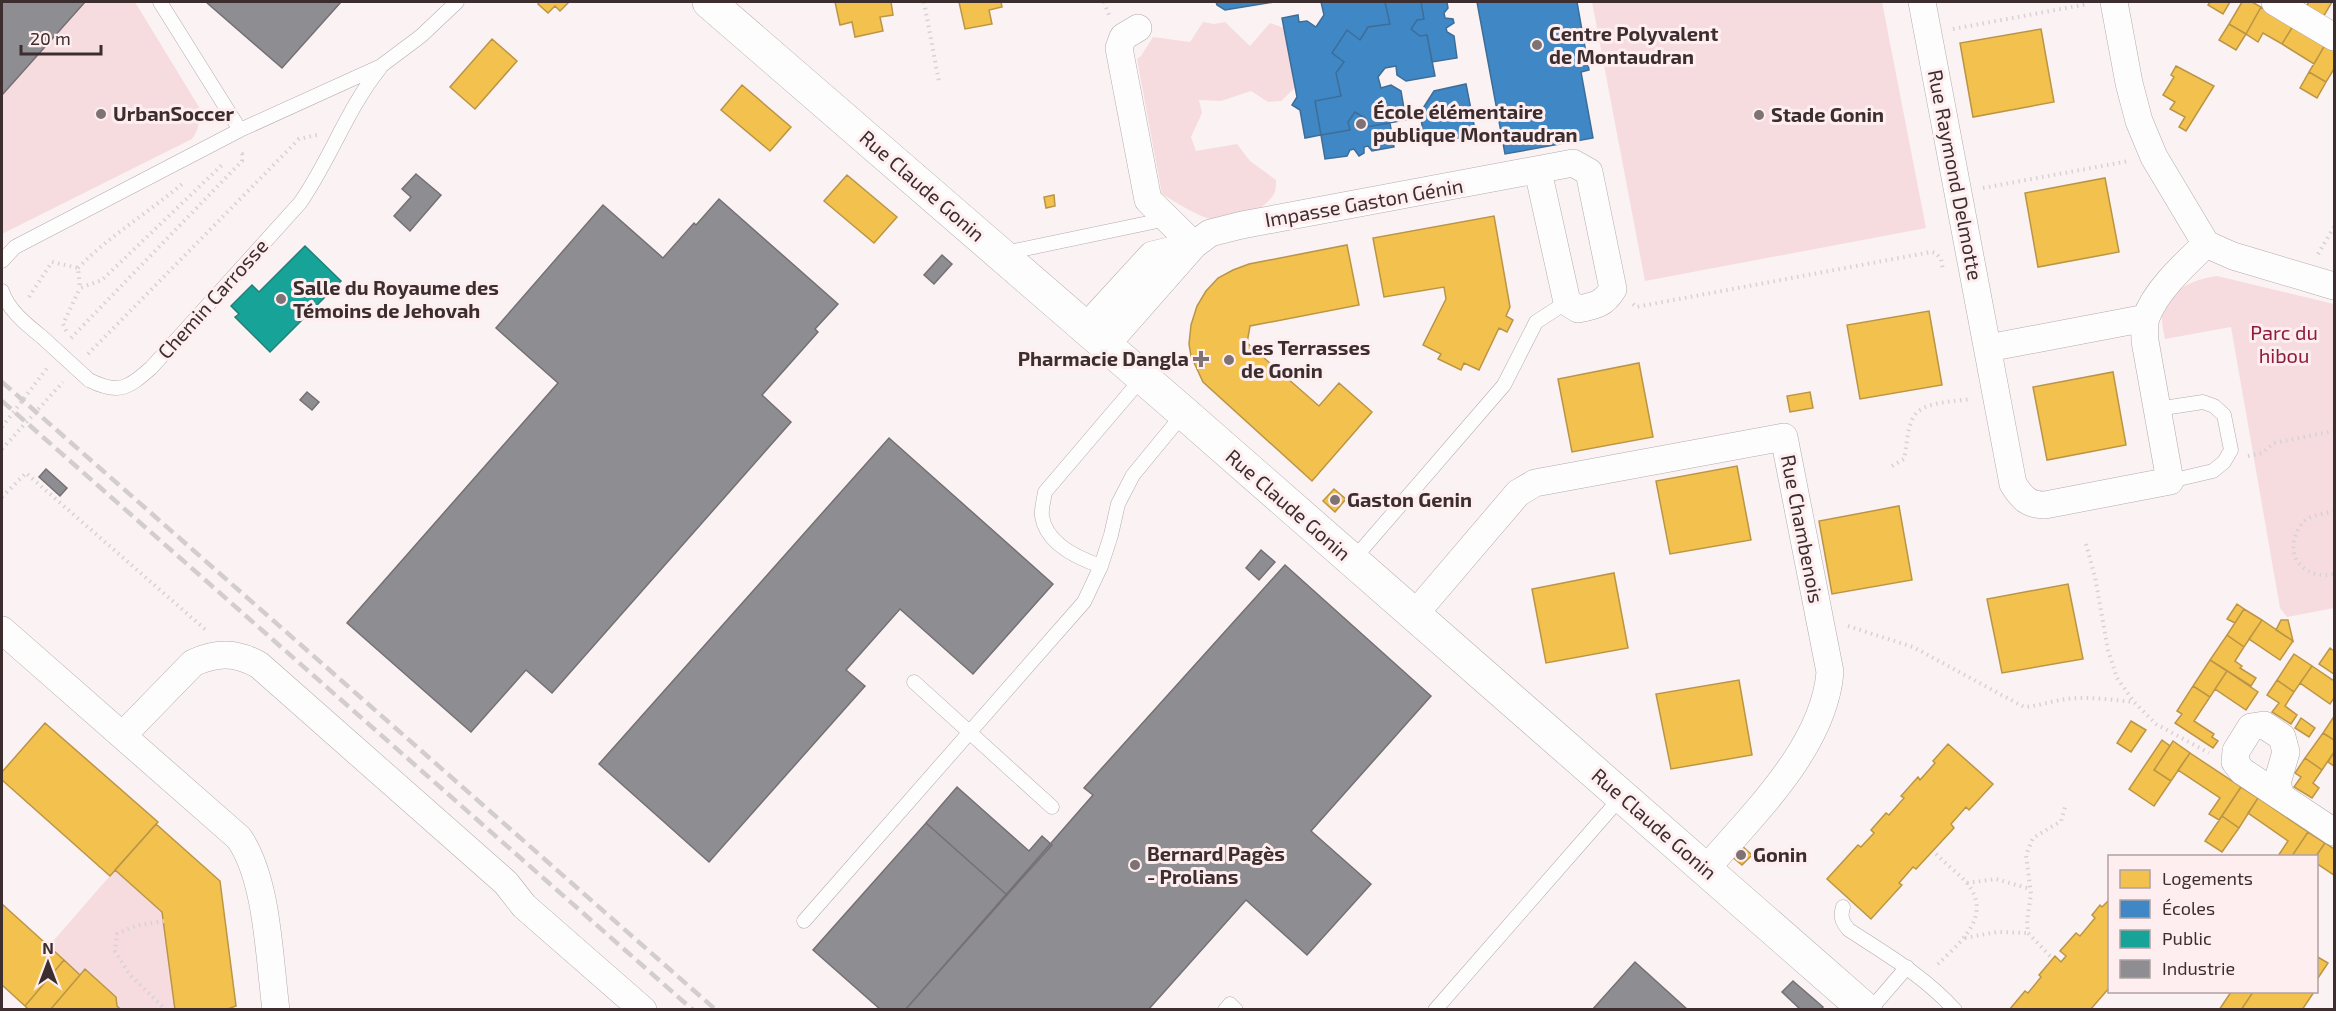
<svg xmlns="http://www.w3.org/2000/svg" width="2336" height="1011" viewBox="0 0 2336 1011" font-family="'Exo 2',sans-serif">
<rect width="100%" height="100%" fill="#faf2f3"/>
<!-- green -->
<path fill="#f6dcdf" d="M2,2H135L199,107C200,120 200,128 192,139L2,234Z
M1592,2H1882L1926,228L1645,281Z
M1203,22L1214,24L1225,22L1250,46L1270,23L1284,28L1304,79L1281,101L1268,102L1251,91L1221,101L1199,100L1202,113L1191,137L1196,151L1237,144L1250,161L1276,180C1276,185 1276,190 1274,194C1265,209 1234,225 1217,221C1198,217 1179,204 1162,194L1137,59L1141,56L1153,37L1190,42Z
M2217,276L2334,304V608L2287,617L2280,608L2231,327L2165,339C2164,333 2162,326 2162,320C2161,292 2194,279 2217,276Z
M115,870L162,912L175,1009H121L117,1006L116,997L86,969L80,975L48,947Z"/>
<!-- homes -->
<path fill="#f2c14e" stroke="#bb9545" stroke-width="1.5" d="M539,2H569L560,11L555,6L548,13L538,4Z
M835,2H891L893,15L880,17L883,31L855,37L852,22L840,25Z
M959,2H1001L1002,7L989,10L992,24L965,29Z
M2210,2H2230L2223,14L2208,5Z
M2242,2H2252L2261,7L2246,34L2229,24Z
M2309,2H2332L2322,19L2305,8Z
M2261,7L2293,26L2282,44L2263,33L2258,42L2246,34Z
M2229,24L2246,34L2236,50L2219,40Z
M2293,26L2325,45L2314,64L2282,44Z
M2041,29L2054,102L1973,117L1960,43Z
M492,39L517,61L475,109L450,87Z
M2325,45L2334,51V69L2326,82L2309,72Z
M2176,66L2214,86L2186,131L2179,127L2185,117L2170,109L2175,102L2163,95L2174,77L2171,75Z
M2309,72L2326,82L2317,98L2300,88Z
M742,85L791,127L770,151L721,110Z
M847,175L897,217L874,243L824,201Z
M2105,178L2119,252L2038,267L2025,193Z
M1054,195L1055,206L1046,208L1044,197Z
M1494,216L1510,307L1506,316L1513,320L1507,332L1499,328L1479,370L1464,363L1461,370L1438,359L1441,354L1423,345L1446,299L1444,287L1384,297L1373,238Z
M1347,245L1359,305L1250,326L1247,343L1319,406L1339,383L1372,412L1312,481L1203,382L1191,356L1189,344L1191,325L1197,306L1206,291L1218,278L1233,270L1249,264Z
M1929,311L1942,385L1860,399L1847,325Z
M1639,363L1653,437L1572,452L1558,379Z
M2113,372L2126,445L2047,460L2033,387Z
M1810,392L1813,408L1790,412L1787,396Z
M1737,466L1751,540L1670,554L1656,481Z
M1334,489L1346,499L1335,512L1323,501Z
M1899,506L1912,580L1832,594L1819,521Z
M1614,573L1628,648L1546,663L1532,589Z
M2068,584L2083,659L2002,673L1987,599Z
M2237,604L2244,609L2235,623L2227,619Z
M2244,609L2262,620L2244,647L2227,635Z
M2262,620L2293,641L2280,660L2249,639Z
M2281,620H2288L2293,641L2276,630Z
M2227,635L2244,647L2235,661L2242,666L2240,668L2256,678L2251,686L2210,660Z
M2330,648L2334,651V674L2319,664Z
M2294,654L2312,666L2294,692L2277,680Z
M2210,660L2227,671L2210,697L2193,686Z
M2312,666L2334,681V698L2330,704L2300,683Z
M2227,671L2258,692L2246,710L2215,689Z
M1739,680L1752,755L1671,769L1656,694Z
M2277,680L2294,692L2285,706L2297,715L2291,724L2272,712L2279,703L2267,695Z
M2193,686L2210,697L2194,721L2214,734L2212,737L2218,741L2213,748L2175,723L2182,714L2177,711Z
M2301,718L2315,728L2309,737L2295,728Z
M2333,718L2334,719V740L2323,733Z
M2131,721L2146,730L2131,752L2117,743Z
M45,723L158,822L110,876L2,780V772Z
M2323,733L2334,740V752L2322,770L2305,758Z
M2162,740L2170,746L2154,770L2171,781L2154,806L2129,789Z
M2173,741L2190,753L2171,781L2154,770Z
M1948,744L1993,784L1969,810L1966,807L1951,824L1954,828L1916,869L1913,867L1899,883L1902,885L1871,919L1827,879L1858,845L1861,847L1874,833L1871,830L1886,813L1889,815L1904,798L1901,796L1918,777L1920,780L1935,763L1933,761Z
M2334,752V766L2328,762Z
M2190,753L2241,787L2219,820L2209,814L2220,798L2178,770Z
M2305,758L2322,770L2313,783L2319,788L2312,798L2294,787L2301,777L2295,773Z
M2241,787L2258,798L2239,828L2222,816Z
M2258,798L2308,832L2292,856H2278L2288,841L2248,813Z
M2222,816L2239,828L2222,852L2205,841Z
M156,824L220,881L236,1006L225,1010H175L162,912L115,870Z
M2308,832L2325,843L2316,856H2292Z
M2325,843L2334,849V875L2316,863V856Z
M1741,845L1752,855L1742,865L1731,856Z
M2110,899V987L2090,1010H2009L2025,991L2028,993L2041,977L2039,975L2055,956L2061,962L2066,956L2060,951L2076,933L2080,936L2095,918L2092,915L2100,905L2102,907Z
M2,904L64,960L25,1006L2,985Z
M2316,956L2328,963L2316,981Z
M64,960L80,975L50,1010H29L25,1006Z
M85,969L116,997L117,1006L121,1010H50Z
M2231,992H2253L2241,1010H2219Z
M2253,992H2314L2302,1010H2241Z"/>
<!-- schools -->
<path fill="#3f88c5" stroke="#3e6d98" stroke-width="1.5" d="M1216,2H1274L1225,10L1217,5Z
M1321,2H1385L1390,24L1368,27L1360,40L1347,30L1332,53L1344,62L1336,73L1341,96L1315,101L1321,135L1305,138L1300,110L1292,105L1297,97L1282,18L1298,15L1299,22L1307,21L1316,27L1324,15Z
M1385,2H1421L1424,19L1417,20L1411,29L1420,36L1427,35L1435,76L1406,81L1397,75L1396,66L1385,68L1378,77L1381,88L1391,85L1401,91L1406,120L1366,127L1365,118L1355,112L1348,122L1350,130L1321,135L1315,101L1341,96L1336,73L1344,62L1332,53L1347,30L1360,40L1368,27L1390,24Z
M1421,2H1447L1448,8L1444,13L1445,18L1453,19L1454,23L1446,28L1447,32L1454,36L1457,58L1432,62L1427,35L1420,36L1411,29L1417,20L1424,19Z
M1477,2H1577L1589,70L1581,72L1593,138L1505,154Z
M1466,84L1476,135L1425,144L1420,113L1434,91Z
M1355,112L1365,118L1366,127L1390,123L1394,147L1372,151L1368,146L1364,147V153L1359,156L1354,149L1350,150L1347,156L1325,159L1321,135L1350,130L1348,122Z"/>
<!-- public -->
<path fill="#17a398" stroke="#228078" stroke-width="1.5" d="M305,246L341,281L270,352L235,317L239,314L231,306L252,285L259,292Z"/>
<!-- industry -->
<path fill="#8d8d92" stroke="#757074" stroke-width="1.5" d="M2,2H85L2,95Z
M206,2H341L282,68Z
M416,174L441,195L410,231L394,216L411,197L402,189Z
M719,199L838,304L815,329L818,332L762,395L791,422L552,693L526,670L471,732L347,623L558,383L496,328L603,205L663,258L694,223L696,225Z
M942,255L952,264L934,284L924,275Z
M307,392L319,402L312,410L300,400Z
M889,438L1053,584L973,674L900,609L846,670L865,686L709,862L599,764Z
M46,469L67,488L60,496L39,477Z
M1261,550L1275,562L1259,580L1246,568Z
M1285,565L1431,696L1311,831L1371,884L1307,955L1246,900L1148,1010H905L1093,795L1084,788Z
M957,787L1029,851L1042,836L1052,845L1007,895L926,823Z
M926,823L1007,895L905,1010H881L813,950Z
M1635,962L1688,1010H1592Z
M1793,981L1823,1007L1820,1010H1801L1782,992Z"/>
<g fill="none" stroke-linecap="round" stroke-linejoin="round">
<!-- service casing -->
<g stroke="#b4aaac" stroke-width="15">
<path id="service" d="M160,2L240,130
M1005,253L1167,219
M2,261L15,247L240,130L381,66L421,36L457,2
M2,291C8,310 27,325 42,337
M89,380C119,395 128,388 151,368L300,203C330,160 347,109 380,68
M2157,409L2203,402L2214,406L2224,415L2231,450L2224,462L2213,471L2170,481
M1352,561L1504,385L1536,322L1567,302
M1101,566C1077,558 1046,544 1042,516C1041,509 1044,499 1045,492L1143,377
M914,682L1052,807
M1843,907C1840,917 1842,922 1849,930C1886,954 1924,976 1955,1010
M804,921L1084,602L1101,566L1111,535L1118,504L1133,475L1184,413
M1225,1010L1230,1004L1236,1010
M1435,1010L1622,796
M1870,1010L1907,967"/>
</g>
<!-- minor casing -->
<g stroke="#b4aaac" stroke-width="28">
<path id="minor" d="M1922,2L2013,484C2022,498 2028,505 2045,505L2170,481L2145,341C2145,334 2144,324 2146,318C2155,291 2186,263 2206,244
M2114,2L2129,83L2139,121L2154,157L2206,244L2233,256L2334,286
M2275,2L2334,37
M1138,28L1123,37L1119,48L1148,200L1194,245
M1086,327L1152,255L1194,245
M1106,345L1194,245L1210,233L1242,225L1573,163L1589,172L1613,289C1604,304 1595,306 1578,309L1567,302L1538,171
M1988,348L2146,318
M1414,615L1518,493L1535,483L1784,437L1830,672C1824,747 1753,814 1706,869
M2,630L239,838C268,880 269,958 276,1010
M123,735L193,663C217,652 236,652 259,665L506,883L524,906L643,1010
M2281,797L2277,783L2286,752L2282,737L2264,725L2251,727L2236,751L2235,762L2242,771L2334,832"/>
</g>
<!-- tertiary casing -->
<g stroke="#b4aaac" stroke-width="34">
<path id="tertiary" d="M709,2L1184,413L1866,1010"/>
</g>
<!-- path -->
<path stroke="#d7d2d4" stroke-width="4" stroke-dasharray="1.5 4.5" stroke-linecap="butt" d="M924,2L939,82
M1104,2L1109,15
M1953,29L2088,4
M1983,188L2129,161
M2318,254L2334,227
M78,268C109,236 148,213 182,184
M29,297L52,262L78,268L80,288L102,280L223,164
M1633,304L1636,307L1931,252L1936,253L1941,259L1943,270
M66,331L63,324L80,288
M71,338L242,161V154H238
M88,354L299,139L317,135
M2,427L48,367
M2,449L63,382
M2248,456L2262,453L2274,443L2334,431
M1892,466L1904,459C1907,446 1907,429 1913,418C1921,401 1954,402 1970,399
M2,497L26,473L207,631
M2334,511C2326,513 2314,515 2307,519C2302,522 2298,529 2296,534C2285,560 2309,580 2334,574
M2086,544L2095,577L2108,650L2117,678L2134,702L2156,724L2209,753
M1848,626L1913,647L2024,707C2039,706 2052,701 2066,699C2088,696 2112,700 2134,702
M1936,854C1946,864 1958,873 1967,883C1994,917 1958,944 1936,966
M1967,883L1996,879L2030,889
M164,921L135,926L117,934L115,951L130,975L166,1010
M1965,938L1997,932L2028,933
M2050,956L2028,933L2027,921L2031,894L2026,855L2033,838L2061,821L2066,804"/>
<!-- service -->
<use href="#service" stroke="#fefdfd" stroke-width="14"/>
<!-- minor -->
<use href="#minor" stroke="#fefdfd" stroke-width="27"/>
<!-- tertiary -->
<use href="#tertiary" stroke="#fefdfd" stroke-width="33"/>
<!-- rail -->
<path stroke="#d2cecf" stroke-width="4.5" stroke-dasharray="12 6" stroke-linecap="butt" d="M2,382L716,1010
M2,401L693,1010"/>
<!-- service-bridge casing -->
<g stroke="#b4aaac" stroke-width="15" stroke-linecap="butt">
<path id="service-bridge" d="M42,337L89,380"/>
</g>
<!-- service-bridge -->
<use href="#service-bridge" stroke="#fefdfd" stroke-width="14"/>
</g>
<!-- markers -->
<g fill="#7e7274" stroke="#feeef0" stroke-width="2">
<circle cx="1537" cy="45" r="6"/>
<circle cx="101" cy="114" r="6"/>
<circle cx="1759" cy="115" r="6"/>
<circle cx="1361" cy="124" r="6"/>
<circle cx="281" cy="299" r="6"/>
<path d="M1198 350h6v6h6v6h-6v6h-6v-6h-6v-6h6z"/>
<circle cx="1229" cy="360" r="6"/>
<circle cx="1335" cy="500" r="6"/>
<circle cx="1741" cy="855" r="6"/>
<circle cx="1135" cy="865" r="6"/>
</g>
<g text-anchor="middle" stroke-width="6" stroke-linejoin="round" paint-order="stroke">
<!-- poi labels -->
<g font-size="20" font-weight="bold" fill="#3c2d2f" stroke="#feeef0" text-anchor="start">
<text x="1549" y="41">Centre Polyvalent<tspan x="1549" dy="23">de Montaudran</tspan></text>
<text x="1373" y="119">École élémentaire<tspan x="1373" dy="23">publique Montaudran</tspan></text>
<text x="113" y="121">UrbanSoccer</text>
<text x="1771" y="122">Stade Gonin</text>
<text x="293" y="295">Salle du Royaume des<tspan x="293" dy="23">Témoins de Jehovah</tspan></text>
<text x="1241" y="355">Les Terrasses<tspan x="1241" dy="23">de Gonin</tspan></text>
<text x="1189" y="366" text-anchor="end">Pharmacie Dangla</text>
<text x="1347" y="507">Gaston Genin</text>
<text x="1147" y="861">Bernard Pagès<tspan x="1147" dy="23">- Prolians</tspan></text>
<text x="1753" y="862">Gonin</text>
</g>
<!-- street labels -->
<g font-size="20" fill="#3c2d2f" stroke="#feeef0">
<text transform="translate(1955 175) rotate(79)" y="7">Rue Raymond Delmotte</text>
<text transform="translate(922 186) rotate(41)" y="7">Rue Claude Gonin</text>
<text transform="translate(1364 203) rotate(-10)" y="7">Impasse Gaston Génin</text>
<text transform="translate(213 299) rotate(-48)" y="7">Chemin Carrosse</text>
<text transform="translate(1288 505) rotate(41)" y="7">Rue Claude Gonin</text>
<text transform="translate(1802 529) rotate(79)" y="7">Rue Chambenois</text>
<text transform="translate(1654 824) rotate(41)" y="7">Rue Claude Gonin</text>
</g>
<!-- park labels -->
<g font-size="20" fill="#8f1b3b" stroke="#feeef0">
<text x="2284" y="340">Parc du<tspan x="2284" dy="23">hibou</tspan></text>
</g>
</g>
<!-- border -->
<rect width="2336" height="1011" fill="none" stroke="#3c2d2f" stroke-width="6"/>
<!-- legend -->
<rect x="2108" y="855" width="210" height="138" fill="#feeef0" stroke="#b0a1a3" stroke-width="1.5"/>
<rect x="2120" y="870" width="30" height="18" fill="#f2c14e" stroke="#b0a1a3" stroke-width="1.5"/>
<text x="2162" y="885" font-size="18" fill="#3c2d2f">Logements</text>
<rect x="2120" y="900" width="30" height="18" fill="#3f88c5" stroke="#b0a1a3" stroke-width="1.5"/>
<text x="2162" y="915" font-size="18" fill="#3c2d2f">Écoles</text>
<rect x="2120" y="930" width="30" height="18" fill="#17a398" stroke="#b0a1a3" stroke-width="1.5"/>
<text x="2162" y="945" font-size="18" fill="#3c2d2f">Public</text>
<rect x="2120" y="960" width="30" height="18" fill="#8d8d92" stroke="#b0a1a3" stroke-width="1.5"/>
<text x="2162" y="975" font-size="18" fill="#3c2d2f">Industrie</text>
<!-- north arrow -->
<g transform="translate(48 963)" stroke="#feeef0" stroke-width="4.5" paint-order="stroke">
<path d="M0-4.5L10 22L0 15L-10 22Z" fill="#3c2d2f"/>
<text y="-9" font-size="16" font-weight="bold" text-anchor="middle" fill="#3c2d2f">N</text>
</g>
<!-- scale -->
<path d="M21 45v9h80v-9" fill="none" stroke="#3c2d2f" stroke-width="3"/>
<text x="30" y="45" font-size="18" fill="#3c2d2f" stroke="#feeef0" stroke-width="4.5" paint-order="stroke">20 m</text>
</svg>
